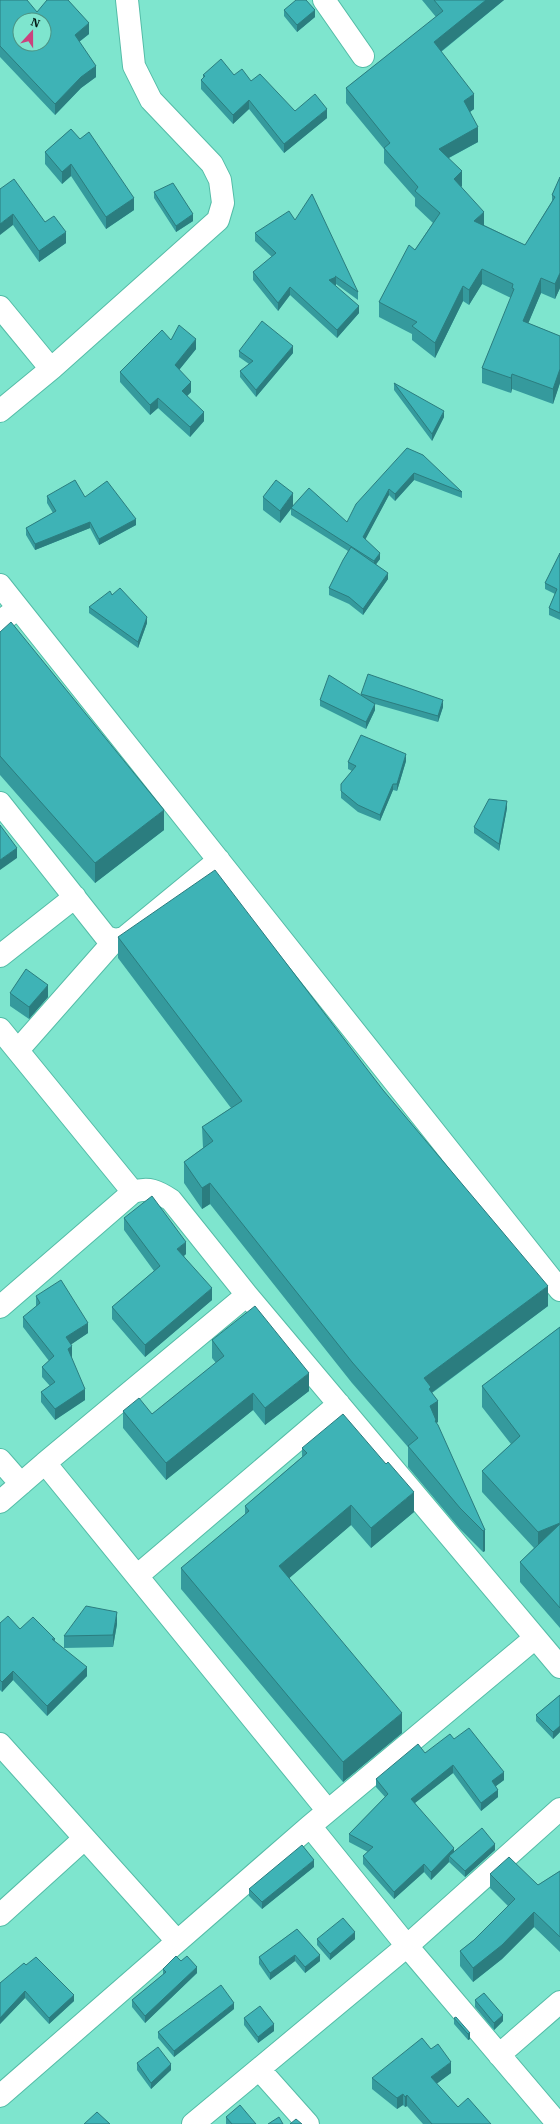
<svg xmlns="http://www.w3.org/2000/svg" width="560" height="2124" viewBox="0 0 560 2124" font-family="'IBM Plex Serif',serif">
<rect width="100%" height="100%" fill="#7ee5ce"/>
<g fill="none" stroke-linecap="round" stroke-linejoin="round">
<!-- minor casing -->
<g stroke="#54bca7" stroke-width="24">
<path id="minor" d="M324,0L363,56
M0,307L51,369L0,411
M51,369L218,220L223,203L220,180L212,164L151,100L134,66L127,0
M0,585L560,1290
M0,622L18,608
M0,803L106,937L115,940L124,938L219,860
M0,956L75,897
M0,1029L133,1192
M18,1050L115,940
M247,1295L45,1463L328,1811
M0,1307L133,1192C149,1187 157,1191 171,1200L247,1295L560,1667
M0,1460L21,1484
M0,1502L45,1463
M137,1576L339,1404
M0,1744L177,1941
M310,1826L407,1946L558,2124
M0,1915L84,1839
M499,2055L560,2002
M259,2069L308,2124
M0,2096L310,1826L535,1638
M193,2124L407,1946L560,1809"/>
</g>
<!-- minor -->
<use href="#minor" stroke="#fff" stroke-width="22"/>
</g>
<!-- wall -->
<path fill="#359a9d" d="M0,0L37,12L89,34L79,42L96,77L81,88L55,115L0,57Z
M422,0H504L441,52L474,109L470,112L478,142L449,158L462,186L461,187L484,225L525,245L552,201V195L560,177V288L555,299L541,293L528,323L560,336V383L553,404L512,389L511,393L482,383V368L511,298L482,284L469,305L463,301L435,358L412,340V334L379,317V302L433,223L415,206V198L384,163V149L346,103V88L436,17Z
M284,10L315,17L297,32L284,16Z
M203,75H234L251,81L295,111L327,118L284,153L249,109L233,124L201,89V80L203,78Z
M71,129L134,210L106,229L71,176L62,184L45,164V152Z
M0,189L45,222L66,243L39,262L13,225Z
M154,192L193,221L176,232L154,198Z
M295,220L358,292V300L336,284L335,285L359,313L337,338L290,295L278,311L253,280V272L272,257L255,241V233Z
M171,340L196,349L179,370L191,392L187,396L204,421L190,437L158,408L150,415L120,382V372Z
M239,351L293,353L256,397L240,377V371L249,364L239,357Z
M394,383L444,417L432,441L394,390Z
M407,448L462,492V498L414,480L395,501L389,495L365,539L380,559L376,564L388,579L363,615L349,604L329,595V588L348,551L291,515V509L280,523L263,510V497L293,506L347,522Z
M47,496L85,497L136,525L99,545L90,528L35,550L26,535V528L53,513L47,503Z
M560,553V620L549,615V608L555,594L545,589V583Z
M112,595L147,623L138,648L89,613V607Z
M0,632L164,830L95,883L0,775Z
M361,694L443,707L438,722L375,704V710L366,729L320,706V700L361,695Z
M406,761L397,791L393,790L380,821L358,812L341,798V784L352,771L348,769V762Z
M507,808L499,851L474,833V827Z
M118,937L383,1090L548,1306L432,1393L438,1422L436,1423L485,1530V1551L483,1552L460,1529L408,1467V1447L352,1383L210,1204L202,1209L184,1183V1162L203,1148L202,1127L231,1108L118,958Z
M10,993L48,997L29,1019L10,1006Z
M124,1218L186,1254L184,1256L212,1300L145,1357L112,1319V1307L154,1271L124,1230Z
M36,1296L88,1333L71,1344L72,1357H71L85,1400L55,1420L41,1402V1392L50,1386L42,1377V1367L49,1361L23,1327V1317L36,1307Z
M560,1327V1628L520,1582V1562L534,1548L482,1492V1471L511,1444L482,1407V1386Z
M212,1340L309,1391L265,1425L253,1410L166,1480L123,1428V1411L152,1414L216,1363L212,1358Z
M302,1448L414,1512L371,1548L351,1525L289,1578L402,1733L343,1782L181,1589V1568L245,1515V1506L302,1457Z
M0,1623L55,1639V1642L87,1676L47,1716L13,1680L2,1692L0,1690Z
M117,1624L113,1647L64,1648V1636Z
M560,1695V1732L553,1739L536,1721V1715Z
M454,1739L504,1780L496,1786L498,1797L481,1811L453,1773L415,1803L454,1852L495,1850L465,1877L449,1862L431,1880L424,1872L394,1899L363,1864V1856L368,1852L349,1842V1834L385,1797L376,1787V1779L425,1753Z
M314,1867L262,1909L249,1896V1889Z
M560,1871V1952L534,1927L502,1959L473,1982L460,1966V1951L474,1940L508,1906L490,1888V1874L538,1885Z
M297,1929L320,1961L305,1973L295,1961L270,1980L259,1964V1957Z
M317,1939H355L330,1960L317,1945Z
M26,1965L74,2001L49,2024L25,1998L0,2024V1983Z
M163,1969L197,1973L145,2023L132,2007V2000L163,1975Z
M475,2000L503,2021L494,2030L475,2007Z
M234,2009L174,2057L158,2038V2032Z
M244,2018L274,2031L258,2043L244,2025Z
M454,2018L470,2033V2039L468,2040L454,2024Z
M137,2063L171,2070L151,2089L137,2070Z
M451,2073L436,2084L458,2107L491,2124H423L407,2106L405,2107L403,2105L397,2109L372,2089V2078Z
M226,2117L256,2124H226Z"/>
<!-- shaded-wall -->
<path fill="#2b7d7f" d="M486,0H504L434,57V42Z
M315,10V17L297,32V25Z
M89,23V34L75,45V35Z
M96,66V77L81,88L55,115V104L81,77Z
M474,94V109L464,116V101Z
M249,100V109L233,124V115Z
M327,109V118L284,153V144Z
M478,127V142L439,163V149Z
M71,164V176L62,184V172Z
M462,171V186L454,193V179Z
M134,198V210L106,229V217Z
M484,212V227L474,221Z
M13,214V225L0,235V224Z
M193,214V221L176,232V226Z
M66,232V243L39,262V251Z
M482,269V284L469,305V290Z
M560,273V288L555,299V284Z
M336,277V285L329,288V280Z
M541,278V293L523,336V321Z
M463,286V301L435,358V343Z
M290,287V295L278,311V303Z
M359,306V313L337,338V330Z
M196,339V349L175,375V365Z
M293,346V353L256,397V390Z
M560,369V383L553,404V389Z
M512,374V389L511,393V378Z
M191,382V392L182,401V391Z
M158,398V408L150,415V405Z
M444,411V417L432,441V434Z
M204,412V421L190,437V427Z
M414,473V480L395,501V494Z
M389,489V495L363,544V537Z
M293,493V506L280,523V511Z
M136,519V525L99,545V539Z
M90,522V528L35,550V544Z
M380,553V559L374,567V561Z
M388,573V579L363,615V609Z
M147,617V623L138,648V642Z
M443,700V707L438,722V716Z
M375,704V710L366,729V722Z
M406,754V761L397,791V784Z
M393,784V790L380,821V815Z
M507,801V808L499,851V844Z
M164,810V830L95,883V863Z
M17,848V858L0,870V860Z
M48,985V997L29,1019V1007Z
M210,1183V1204L202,1209V1188Z
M186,1242V1254L177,1261V1249Z
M548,1286V1306L431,1393L438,1401V1422L430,1427L424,1378Z
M212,1288V1300L145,1357V1345Z
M88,1323V1333L66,1348V1337Z
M72,1346V1357L68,1359V1349Z
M309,1373V1391L265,1425V1408Z
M85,1389V1400L55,1420V1409Z
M253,1393V1410L166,1480V1463Z
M414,1492V1512L371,1548V1528Z
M351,1505V1525L279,1587V1566Z
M560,1523L538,1553V1532Z
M485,1530V1551L483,1552V1531Z
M117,1612V1624L113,1647V1635Z
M87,1667V1676L47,1716V1706Z
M13,1671V1680L2,1692V1682Z
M402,1713V1733L343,1782V1762Z
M560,1726V1732L553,1739V1732Z
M453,1765V1773L411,1806V1799Z
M504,1772V1780L492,1789V1781Z
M498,1790V1797L481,1811V1803Z
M495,1844V1850L465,1877V1871Z
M454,1848V1856H449V1862L431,1880V1872Z
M314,1860V1867L262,1909V1902Z
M424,1864V1872L394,1899V1892Z
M534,1912V1927L502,1959L473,1982V1968Z
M355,1932V1939L330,1960V1954Z
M295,1955V1961L270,1980V1973Z
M320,1955V1961L305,1973V1967Z
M197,1967V1973L145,2023V2016Z
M25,1991V1998L0,2024V2018Z
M74,1995V2001L49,2024V2018Z
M234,2003V2009L174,2057V2051Z
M503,2015V2021L494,2030V2023Z
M274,2024V2031L258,2043V2037Z
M470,2033V2039L468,2040V2034Z
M451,2062V2073L431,2088V2077Z
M171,2064V2070L151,2089V2083Z
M403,2094V2105L397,2109V2098Z
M407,2095V2106L405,2107V2097Z"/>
<!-- building -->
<path fill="#3eb3b6" stroke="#2b7d7f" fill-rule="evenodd" d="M0,0H27L37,12L47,0H68L89,23L75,35L96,66L81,77L55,104L0,46ZM20,20H44V44H20Z
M296,0H306L315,10L297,25L284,10Z
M434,0H486L434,42L474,94L464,101L478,127L439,149L462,171L454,179L484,212L474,221L525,245L555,197L552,195L560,177V273L555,284L541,278L523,321L560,336V369L553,389L512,374L511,378L482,368L514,289L512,288L513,284L482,269L469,290L463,286L435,343L412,326L417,322L379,302L409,245L415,250L440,213L415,191L418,187L384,148L390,143L346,88L443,11Z
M221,59L234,75L242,69L251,81L260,74L295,111L315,94L327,109L284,144L249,100L233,115L201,80L205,76L203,75Z
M71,129L80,139L89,132L134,198L106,217L71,164L62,172L45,152Z
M14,179L45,222L54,216L66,232L39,251L13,214L0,224V189Z
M173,183L193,214L176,226L154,192Z
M312,194L358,292L335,276L336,277L329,280L359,306L337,330L290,287L278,303L253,272L276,253L255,233L289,211L295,220Z
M262,321L293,346L256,390L240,371L253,361L239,351Z
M179,325L196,339L175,365L191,382L182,391L204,412L190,427L158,398L150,405L120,372L162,330L171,340Z
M394,383L444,411L432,434Z
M407,448L423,455L462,492L414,473L395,494L389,489L363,537L380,553L374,561L291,508L309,488L347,522L356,504Z
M75,480L85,497L107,481L136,519L99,539L90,522L35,544L26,528L56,511L47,496Z
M276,480L293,493L280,511L263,497Z
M351,547L388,573L363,609L349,597L329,588L343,560Z
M560,553V613L549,608L557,589L545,583Z
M120,588L147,617L138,642L89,607L110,591L112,595Z
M11,622L164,810L95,863L0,756V632Z
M368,674L443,700L438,716L361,694Z
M329,675L375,704L366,722L320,700Z
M361,735L406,754L397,784H393L380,815L358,805L341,791V784L356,766L348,762Z
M489,799L507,801L499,844L474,827Z
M0,825L17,848L0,860Z
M215,870L383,1090L548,1286L424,1378L431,1387L429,1389L438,1401L430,1406L436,1420L435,1421L438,1425L485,1530L483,1531L460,1508L408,1446L418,1438L352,1362L210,1183L202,1188L184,1162L213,1141L202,1127L242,1101L118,937Z
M26,969L48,985L29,1007L10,993Z
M152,1196L186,1242L177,1249L212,1288L145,1345L112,1307L160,1266L124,1218Z
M61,1280L88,1323L66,1337L72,1346L68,1349L85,1389L55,1409L41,1392L55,1382L42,1367L54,1356L23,1317L40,1303L36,1296Z
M255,1306L309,1373L265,1408L253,1393L166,1463L123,1411L139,1398L152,1414L224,1356L212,1340Z
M560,1327V1523L538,1532L482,1471L520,1436L482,1386Z
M343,1414L386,1464L388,1462L414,1492L371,1528L351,1505L279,1566L402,1713L343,1762L181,1568L249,1511L245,1506L307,1453L302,1448Z
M560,1524V1608L520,1562Z
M86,1606L117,1612L113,1635L64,1636Z
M8,1616L20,1629L33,1617L55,1639H52L87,1667L47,1706L13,1671L2,1682L0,1680V1623Z
M560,1695V1726L553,1732L536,1715Z
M469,1728L504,1772L492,1781L498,1790L481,1803L453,1765L411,1799L454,1848L431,1872L424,1864L394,1892L363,1856L373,1847L349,1834L388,1794L376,1779L418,1744L425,1753L450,1734L454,1739Z
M482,1828L495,1844L465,1871L449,1856Z
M302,1845L314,1860L262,1902L249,1889Z
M509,1857L538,1885L560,1871V1937L534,1912L502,1945L473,1968L460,1951L474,1940L515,1899L490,1874Z
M343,1918L355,1932L330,1954L317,1939Z
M297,1929L320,1955L305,1967L295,1955L270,1973L259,1957Z
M176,1956L181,1961L187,1956L197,1967L145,2016L132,2000L166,1972L163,1969Z
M36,1957L74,1995L49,2018L25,1991L0,2018V1983L24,1963L26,1965Z
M221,1985L234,2003L174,2051L158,2032Z
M484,1993L503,2015L494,2023L475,2000Z
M260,2006L274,2024L258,2037L244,2018Z
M456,2017L470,2033L468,2034L454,2018Z
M422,2038L431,2049L438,2044L451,2062L431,2077L458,2107L468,2098L491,2124H432L407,2095L405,2097L403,2094L397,2098L372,2078Z
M158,2047L171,2064L151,2083L137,2063Z
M240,2105L256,2124H232L226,2117Z
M97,2112L110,2124H84Z
M279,2117L283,2124H268Z
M296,2119L302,2124H290Z"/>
<!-- north arrow -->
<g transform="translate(32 32) rotate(21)"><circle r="19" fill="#7ee5ce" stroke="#4c9383"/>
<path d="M0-3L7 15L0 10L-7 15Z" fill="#cb427d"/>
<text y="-6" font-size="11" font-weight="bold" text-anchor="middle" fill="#021813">N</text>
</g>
</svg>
